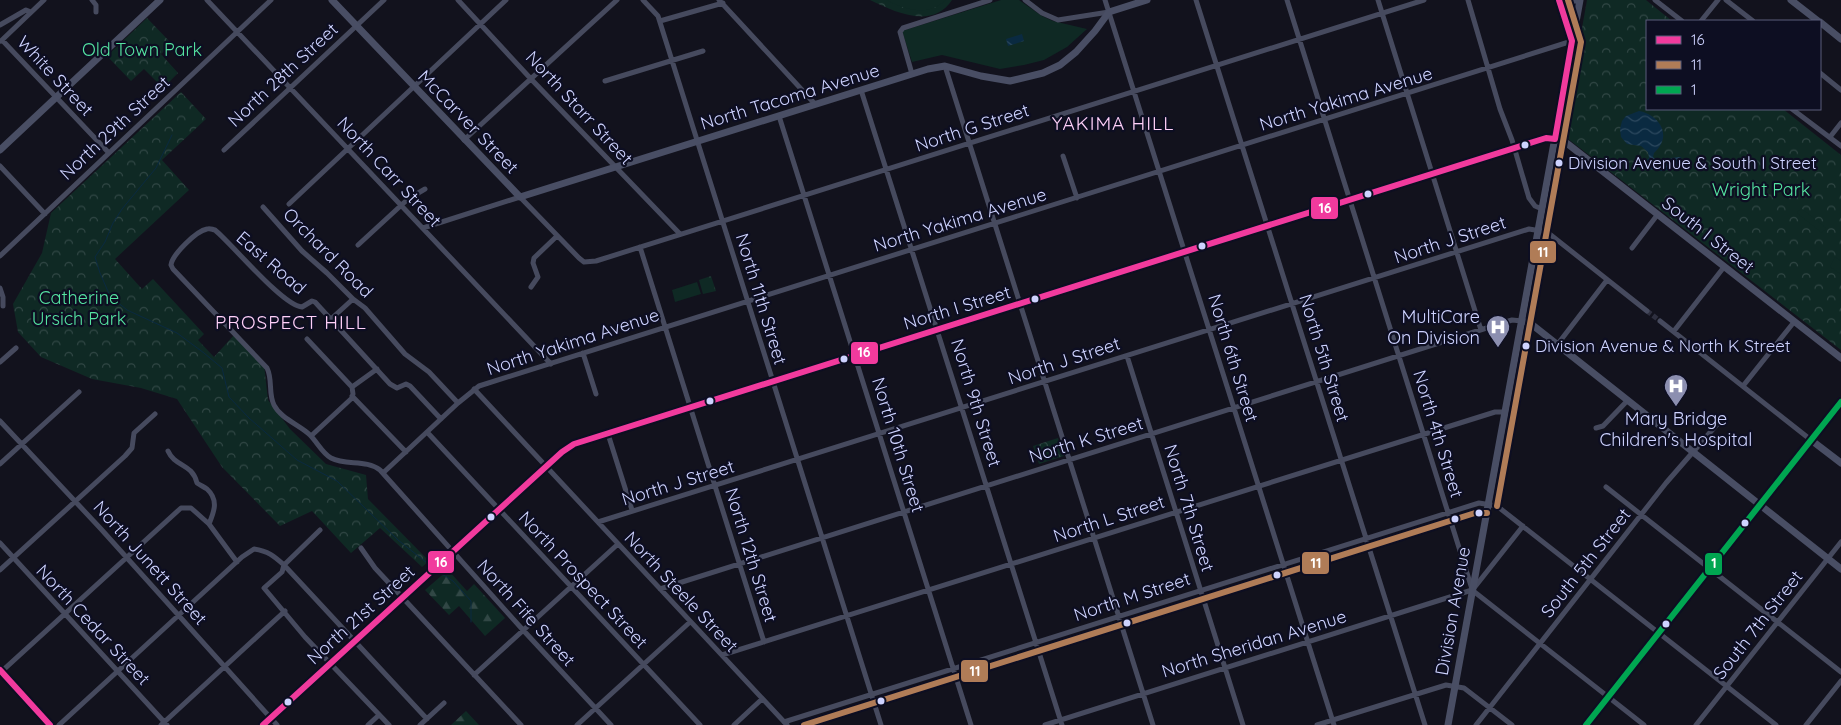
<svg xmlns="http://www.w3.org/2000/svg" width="1841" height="725" viewBox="0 0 1841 725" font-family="Quicksand,sans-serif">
<defs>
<pattern id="forest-firs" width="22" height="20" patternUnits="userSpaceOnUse" patternTransform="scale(1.25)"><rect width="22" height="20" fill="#0f2924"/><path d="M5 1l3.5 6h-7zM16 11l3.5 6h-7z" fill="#314745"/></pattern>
<pattern id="park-crowns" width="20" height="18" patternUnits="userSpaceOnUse" patternTransform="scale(1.25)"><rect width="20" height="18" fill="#0f2924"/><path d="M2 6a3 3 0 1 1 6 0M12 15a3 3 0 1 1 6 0" fill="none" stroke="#314745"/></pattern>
<pattern id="water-waves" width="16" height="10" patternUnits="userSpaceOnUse" patternTransform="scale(1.25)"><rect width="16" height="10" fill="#0a2a41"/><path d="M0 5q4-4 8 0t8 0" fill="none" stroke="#2c485e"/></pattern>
</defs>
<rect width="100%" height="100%" fill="#12121d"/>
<!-- forest -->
<path fill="url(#forest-firs)" d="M448,570L467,591L474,584L505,618L485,636L459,606L449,615L425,590Z
M466,711L479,725H451Z"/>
<!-- park -->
<path fill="url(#park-crowns)" d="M870,0H952C932,30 895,12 870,0Z
M1587,0H1646L1672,21H1647V109H1783L1841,155V350L1563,135Z
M147,18L172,44L161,54L178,73L163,88L144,69L131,81L107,56Z
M181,92L206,119L162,160L189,190L115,259L142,289L153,279L204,334L198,340L214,357L235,334L264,365L268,400L290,429L326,464L366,475L368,499L429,561L422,567L380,528L351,553L312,511L280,526L222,467L177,399L141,388L92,379L41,357L18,332L13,304L42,253L51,213Z
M711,276L716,291L703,294L699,280Z
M1058,438L1064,456L1039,464L1033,446Z"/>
<!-- pitch -->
<path fill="#0f2924" d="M886,0H946C927,17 907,10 886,0Z
M1001,0H1019L1042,16L1053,21L1087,29L1067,47L1044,60L1024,65L1000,69L942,55L912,62L902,31Z
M168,65L177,73L171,79L163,70V66Z
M1801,208L1826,228L1822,233L1797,213Z
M1835,257L1841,261V274L1830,267Z
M697,282L701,294L675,302L672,290Z"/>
<!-- water -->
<path fill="url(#water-waves)" d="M1022,34L1024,41L1008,46L1006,39Z
M1639,111C1660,115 1673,136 1654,153L1653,157C1661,165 1671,156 1681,157L1683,164L1680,168L1661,171L1642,168V165L1649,158L1648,152L1641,146L1627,144L1621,137L1620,129L1622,121L1626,116Z"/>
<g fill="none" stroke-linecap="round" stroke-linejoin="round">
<!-- stream -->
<path stroke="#0a2a41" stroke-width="1" d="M172,135L156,168L122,209L113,223L105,242L95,257L100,273L110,296L127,310L177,333L204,353L222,368L229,397L249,418L297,460L337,481L398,540L432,567
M437,571L453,581L471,601V622"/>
<!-- street-tunnel -->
<path stroke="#2e2f3f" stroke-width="5" stroke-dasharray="5 2.5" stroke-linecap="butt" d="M1647,311L1660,321"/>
<!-- street -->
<path stroke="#464a5e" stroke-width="5" d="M92,0L96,5V12
M207,0L551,364
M458,0L531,79L680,234
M643,0L658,16L881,725
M719,0L815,104
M1025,0L1042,13L1058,20L1109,12
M1105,0L1334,725
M1196,0L1425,725
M1287,0L1472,589
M1378,0L1481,330
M1468,0L1500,109L1512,140L1529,198L1535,206L1542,209
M1655,0L1682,21
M1726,0L1753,21
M660,21L723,3
M1701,21L1718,0
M0,25L26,10L31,12
M2,40L109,153
M1,41L44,0
M945,66L1153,725
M1820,73L1841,90
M912,74L900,32L903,28L990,0
M605,81L703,51
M861,90L1062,725
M1792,109L1841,146
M779,116L971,725
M1830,137L1841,123
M464,140L617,0
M224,150L384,0
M1063,156L1077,198
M0,166L45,214
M289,204L506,0
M263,207L302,251L327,273L353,299L365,308L405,354L429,372L458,403
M423,228L520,197L579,258L584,262L596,261L1424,0
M358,245L408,199L425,189
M640,247L764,642
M1632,248L1658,214
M0,256L271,0
M531,287L538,277L533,263L534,258L557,236
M0,288L3,297V306
M331,319L353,299
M1660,321L1811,440
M1674,331L1724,267
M307,339L352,387
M1557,345L1607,280
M583,353L596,394
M1127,356L1243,725
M0,362L16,348
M1743,386L1794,322
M474,389L787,725
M352,396L406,452
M441,419L410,386L406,384L397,388L390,384L315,302L312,301L302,307C283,306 233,245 215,230C211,229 210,228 207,229C196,231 172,255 171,265L173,269L267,368C273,380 268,393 274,405C281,419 300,425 310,435C317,442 323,454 331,458C346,466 366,459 380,470L523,630L611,725
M0,421L101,529L277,725
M1596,428L1603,426L1628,400
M427,432L700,725
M608,434L632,510
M311,436L352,398L353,394L352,387L377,369
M168,451C175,467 192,463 197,483C200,485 204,487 207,489C219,500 214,512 209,524
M0,464L79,392
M383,473L458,403L479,386L1572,41
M1606,487L1841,672
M598,522L1529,229L1547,232L1647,311
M320,530L284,565L282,572L264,588L305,637L389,725
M0,543L167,725
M361,548L375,568L521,725
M0,570L125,456L132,448L134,433L155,414
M1474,588L1523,526
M660,589L1512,320L1522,321
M1472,590L1644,725
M722,655L1495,412H1505
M0,673L181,508H191L209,524L237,562
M474,675L618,544
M784,722L1479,503L1497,506L1776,725
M59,725L242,557L254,549C268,551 274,556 284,565L427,719
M161,725L285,611
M368,725L379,715
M420,725L444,703
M577,725L690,622
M734,725L762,699
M1045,725L1472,590
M1317,725L1446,685L1464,688L1512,725
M1476,725L1666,483L1720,421
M1696,725L1841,542
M1806,725L1841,681"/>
<!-- secondary -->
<path stroke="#494e64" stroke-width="7" d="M332,0L520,197L928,69L945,66L981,76L1010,81L1043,73L1060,65L1076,52L1095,31L1109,12L1147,0
M1559,0L1571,40
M1791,0L1818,21
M1560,3L1575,0
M1820,22L1841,39
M0,150L160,0
M1522,321L1530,323L1549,338L1841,569
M1811,440L1841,463
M0,670L50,725
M263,725L562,452L574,444L1546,138L1564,141L1841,358
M1448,725L1580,0"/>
<!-- primary -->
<path stroke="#595371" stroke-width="8" d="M1586,725L1841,402"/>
<!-- bus-1 casing -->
<g stroke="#0d0e22" stroke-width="10">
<path id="bus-1" d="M1555,139L1572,41L1559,0
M0,670L50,725
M263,725L562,452L574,444L1546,138L1555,139"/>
</g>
<!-- bus-2 casing -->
<g stroke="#0d0e22" stroke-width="10">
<path id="bus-2" d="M1497,506L1581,42L1568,0
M804,725L1475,513H1487"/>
</g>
<!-- bus-3 casing -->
<g stroke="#0d0e22" stroke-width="10">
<path id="bus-3" d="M1586,725L1841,402"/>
</g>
<!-- bus-1 -->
<use href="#bus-1" stroke="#f13a9d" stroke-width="6"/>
<!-- bus-2 -->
<use href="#bus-2" stroke="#b07c57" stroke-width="6"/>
<!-- bus-3 -->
<use href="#bus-3" stroke="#00a651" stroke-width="6"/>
</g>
<!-- icons -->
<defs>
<g id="hospital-pin" transform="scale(1.25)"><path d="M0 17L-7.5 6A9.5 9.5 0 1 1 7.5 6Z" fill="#8c8fb0" stroke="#0d0e22"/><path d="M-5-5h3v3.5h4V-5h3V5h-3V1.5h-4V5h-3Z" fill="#fff"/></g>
</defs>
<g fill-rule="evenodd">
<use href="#hospital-pin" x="1498" y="327"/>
<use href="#hospital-pin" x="1676" y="386"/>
</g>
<!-- markers -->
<g fill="#ced3ff" stroke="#0d0e22" stroke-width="2">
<circle cx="1525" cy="145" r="4.5"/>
<circle cx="1559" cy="163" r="4.5"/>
<circle cx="1368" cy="194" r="4.5"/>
<circle cx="1202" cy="246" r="4.5"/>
<circle cx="1035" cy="299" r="4.5"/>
<circle cx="1526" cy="346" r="4.5"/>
<circle cx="844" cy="359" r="4.5"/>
<circle cx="710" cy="401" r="4.5"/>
<circle cx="1479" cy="513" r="4.5"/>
<circle cx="491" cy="517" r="4.5"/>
<circle cx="1455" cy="519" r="4.5"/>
<circle cx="1745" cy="523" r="4.5"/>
<circle cx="1277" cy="575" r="4.5"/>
<circle cx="1127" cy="623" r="4.5"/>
<circle cx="1666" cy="624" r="4.5"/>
<circle cx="881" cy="701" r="4.5"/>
<circle cx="288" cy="702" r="4.5"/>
</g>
<g text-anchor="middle" stroke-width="4.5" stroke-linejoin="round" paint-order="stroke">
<!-- bus labels -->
<g font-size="17" fill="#ced3ff" stroke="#0d0e22" text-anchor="start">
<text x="1568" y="169">Division Avenue &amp; South I Street</text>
<text x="1535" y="352">Division Avenue &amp; North K Street</text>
</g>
<!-- park labels -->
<g font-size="18" fill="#55e4a1" stroke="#0d0e22">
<text x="142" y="56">Old Town Park</text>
<text x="1761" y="196">Wright Park</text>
<text x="79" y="304">Catherine<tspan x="79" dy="21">Ursich Park</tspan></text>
</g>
<!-- street labels -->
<g font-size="18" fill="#ced3ff" stroke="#0d0e22">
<text transform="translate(283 75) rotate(-43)" y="6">North 28th Street</text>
<text transform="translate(55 76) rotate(47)" y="6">White Street</text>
<text transform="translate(790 97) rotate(-17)" y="6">North Tacoma Avenue</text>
<text transform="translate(1346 99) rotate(-17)" y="6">North Yakima Avenue</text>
<text transform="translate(579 108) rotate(47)" y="6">North Starr Street</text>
<text transform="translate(468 122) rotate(46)" y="6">McCarver Street</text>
<text transform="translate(115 128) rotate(-43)" y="6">North 29th Street</text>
<text transform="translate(972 128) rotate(-18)" y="6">North G Street</text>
<text transform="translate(389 172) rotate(47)" y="6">North Carr Street</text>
<text transform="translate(960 220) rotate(-17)" y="6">North Yakima Avenue</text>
<text transform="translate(1708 235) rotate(38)" y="6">South I Street</text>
<text transform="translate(1450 240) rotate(-18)" y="6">North J Street</text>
<text transform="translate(328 253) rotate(45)" y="6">Orchard Road</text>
<text transform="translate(271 263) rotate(41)" y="6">East Road</text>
<text transform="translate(761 299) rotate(73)" y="6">North 11th Street</text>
<text transform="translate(957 308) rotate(-17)" y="6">North I Street</text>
<text transform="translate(573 342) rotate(-18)" y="6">North Yakima Avenue</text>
<text transform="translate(1233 358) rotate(73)" y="6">North 6th Street</text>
<text transform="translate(1324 358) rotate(73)" y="6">North 5th Street</text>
<text transform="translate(1064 361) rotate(-18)" y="6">North J Street</text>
<text transform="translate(976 403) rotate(73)" y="6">North 9th Street</text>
<text transform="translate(1438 434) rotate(73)" y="6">North 4th Street</text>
<text transform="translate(1086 440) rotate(-17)" y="6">North K Street</text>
<text transform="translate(898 445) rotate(73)" y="6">North 10th Street</text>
<text transform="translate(678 483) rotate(-17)" y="6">North J Street</text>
<text transform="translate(1189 508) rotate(73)" y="6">North 7th Street</text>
<text transform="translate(1109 519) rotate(-18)" y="6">North L Street</text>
<text transform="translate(751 555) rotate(73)" y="6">North 12th Street</text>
<text transform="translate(150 563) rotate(48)" y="6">North Junett Street</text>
<text transform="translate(1586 563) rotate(-52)" y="6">South 5th Street</text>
<text transform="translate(583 580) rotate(47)" y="6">North Prospect Street</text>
<text transform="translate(681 592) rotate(47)" y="6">North Steele Street</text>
<text transform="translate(1132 597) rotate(-18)" y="6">North M Street</text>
<text transform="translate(1453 611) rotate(-80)" y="6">Division Avenue</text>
<text transform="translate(526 613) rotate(48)" y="6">North Fife Street</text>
<text transform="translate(361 615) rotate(-42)" y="6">North 21st Street</text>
<text transform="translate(93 625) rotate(47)" y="6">North Cedar Street</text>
<text transform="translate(1758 625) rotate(-52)" y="6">South 7th Street</text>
<text transform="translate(1254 644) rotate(-17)" y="6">North Sheridan Avenue</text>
</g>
<!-- poi labels -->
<g font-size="18" fill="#ced3ff" stroke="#0d0e22" text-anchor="end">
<text x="1480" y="323">MultiCare<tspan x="1480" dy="21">On Division</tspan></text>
<text x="1676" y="425" text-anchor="middle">Mary Bridge<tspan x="1676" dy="21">Children's Hospital</tspan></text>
</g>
<!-- neighbourhood labels -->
<g font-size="19" letter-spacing="1" fill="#ffd0f8" stroke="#0d0e22">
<text x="1113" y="130">YAKIMA HILL</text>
<text x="291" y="329">PROSPECT HILL</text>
</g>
</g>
<g stroke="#0d0e22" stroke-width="2">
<rect x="1310" y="196" width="29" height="24" rx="5" fill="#f13a9d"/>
<rect x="1529" y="240" width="28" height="24" rx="5" fill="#b07c57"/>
<rect x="850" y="341" width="29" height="24" rx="5" fill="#f13a9d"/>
<rect x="427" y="550" width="28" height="24" rx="5" fill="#f13a9d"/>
<rect x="1301" y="551" width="29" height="24" rx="5" fill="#b07c57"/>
<rect x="1704" y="552" width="19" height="24" rx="5" fill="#00a651"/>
<rect x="960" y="659" width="29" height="24" rx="5" fill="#b07c57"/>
</g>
<g font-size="14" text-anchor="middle" font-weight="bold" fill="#fff">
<text x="1325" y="213">16</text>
<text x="1543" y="257">11</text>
<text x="864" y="357">16</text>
<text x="441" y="567">16</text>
<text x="1316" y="568">11</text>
<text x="1714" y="568">1</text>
<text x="975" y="676">11</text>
</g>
<!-- legend -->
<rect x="1646" y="20" width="175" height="90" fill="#0d0e22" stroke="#5a5d7a"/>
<rect x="1656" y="36" width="25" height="8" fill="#f13a9d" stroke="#5a5d7a"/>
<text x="1691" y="45" font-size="15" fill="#ced3ff">16</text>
<rect x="1656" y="61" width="25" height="8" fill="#b07c57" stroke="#5a5d7a"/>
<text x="1691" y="70" font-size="15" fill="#ced3ff">11</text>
<rect x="1656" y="86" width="25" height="8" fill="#00a651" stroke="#5a5d7a"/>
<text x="1691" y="95" font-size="15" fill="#ced3ff">1</text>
</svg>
